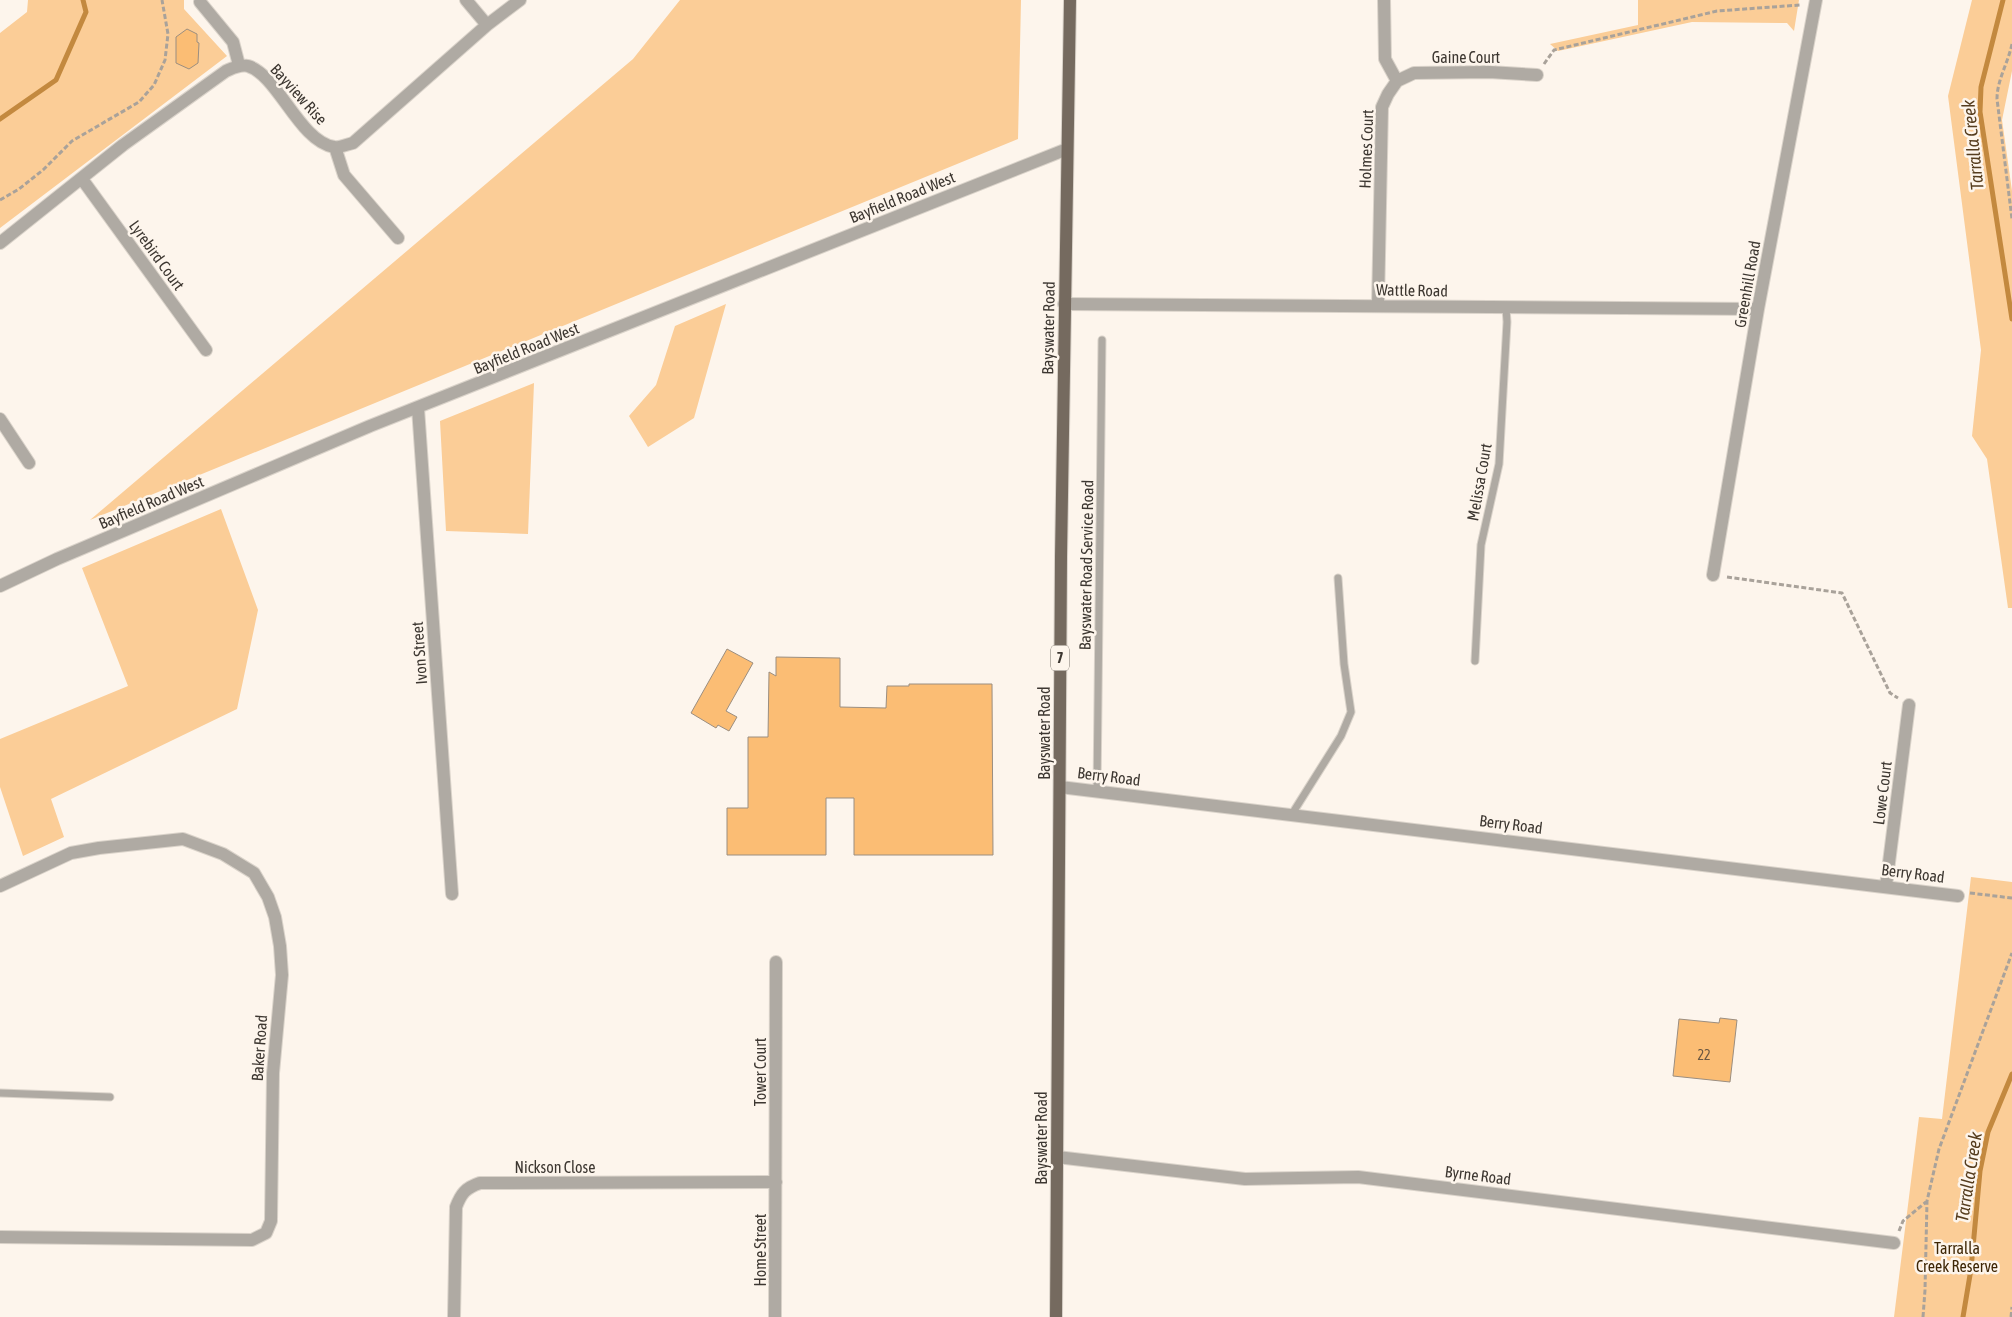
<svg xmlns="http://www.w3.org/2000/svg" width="2012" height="1317" viewBox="0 0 2012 1317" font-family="'Asap Condensed',sans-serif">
<rect width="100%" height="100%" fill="#fdf5ec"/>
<!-- green -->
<path fill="#fbcd97" d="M28,0H184V9L227,56L0,228V33L27,12Z
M680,0H1021L1018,139L90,520L633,59Z
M1638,0H1799L1794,31L1787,23L1692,22L1558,51L1550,44L1638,25Z
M1972,0H2012V71L2002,120L2012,191V608H2008L1987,459L1972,436L1981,350L1948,96Z
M726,304L694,418L648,447L629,416L656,385L675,326Z
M534,383L528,534L446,531L440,421Z
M221,509L258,610L237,709L51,799L64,837L23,856L0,787V739L128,686L82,568Z
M1971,877L2012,882V1317H1894L1919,1117L1942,1119Z"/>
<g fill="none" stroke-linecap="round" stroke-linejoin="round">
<!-- stream -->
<path stroke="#c3893f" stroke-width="5" d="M2003,0L1981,87L1980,112L2012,319
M0,119L56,80L86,12L83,0
M1963,1317L1971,1269L1980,1171L1988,1132L2012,1074"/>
</g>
<!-- building -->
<path fill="#fbbd74" stroke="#9b8e80" d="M187,29L197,34V42L199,43L198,63L189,69L176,63V37Z
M727,649L753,663L726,711L737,717L729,731L718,725L716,728L691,713Z
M776,657L840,658V707L886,708L887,686H909V684H992L993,855H854V798H826V855H727V808H748V737H768L769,672L776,676Z
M1720,1018L1737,1020L1730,1082L1673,1076L1679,1019L1719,1023Z"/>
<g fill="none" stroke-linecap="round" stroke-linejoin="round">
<!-- lane casing -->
<g stroke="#dad3ca" stroke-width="9">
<path id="lane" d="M1475,661L1481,545L1499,464L1507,322L1506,308
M1097,791L1102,340
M1292,814L1341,736L1351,712L1344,664L1338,578
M0,1093L110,1097"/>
</g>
<!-- street casing -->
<g stroke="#dad3ca" stroke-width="14">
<path id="street" d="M466,0L487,25
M200,2L233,42L239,65
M1397,81L1414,73L1489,72L1537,75
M335,147L344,175L398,238
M82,179L206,350
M0,243L123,145L226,71C233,68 240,64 248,66C278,75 299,141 334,147C339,148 348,144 353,143L487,25L520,0
M1064,304L1758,309
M1378,305L1382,107L1388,94L1397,81L1385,59L1384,0
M418,408L452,894
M0,419L29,463
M1713,575L1758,309L1816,0
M0,586L57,559L370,426L1067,149
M1060,787L1958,896
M0,886L71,853L99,848L183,839L223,854L254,873L268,897L275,917L280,946L282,975L273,1073L271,1221L266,1233L252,1240L0,1237
M1886,886L1909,705
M1057,1157L1245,1179L1358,1177L1894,1243
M454,1317L456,1207C461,1194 465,1188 480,1183L776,1182
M775,1317L776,962"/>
</g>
<!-- primary casing -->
<g stroke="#dad3ca" stroke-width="14">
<path id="primary" d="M1056,1317L1061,557L1070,0"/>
</g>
<!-- path -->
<path stroke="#a9a29a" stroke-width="3" stroke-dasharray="5 2.5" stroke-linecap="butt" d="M2012,44C2008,63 1997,80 1997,99L2012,219
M1544,64L1554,50L1717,11L1800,5
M0,200L19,189L43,170L72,141L139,102L154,85L165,60L168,34L162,0
M1727,577L1842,593L1890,693L1898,698
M1970,893L2012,898
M1899,1231L1903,1221L1926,1202
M1923,1317L1925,1290L1927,1201L1939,1149L2012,953
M2011,1317L2012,1307"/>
<!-- lane -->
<use href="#lane" stroke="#afaaa3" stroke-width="7"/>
<!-- street -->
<use href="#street" stroke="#afaaa3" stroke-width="12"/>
<!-- primary -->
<use href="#primary" stroke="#756a5f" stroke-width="12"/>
</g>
<g text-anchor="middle" stroke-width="5" stroke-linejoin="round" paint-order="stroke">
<!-- number labels -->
<g font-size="14" fill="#6c5842">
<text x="1704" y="1060">22</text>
</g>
<!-- shield labels -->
<rect fill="#fdf5ec" stroke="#777069" stroke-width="1" x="1051" y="645.5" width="18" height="25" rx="4"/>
<g font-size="15" font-weight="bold" fill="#3d3731">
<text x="1060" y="663">7</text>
</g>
<!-- street labels -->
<g font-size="16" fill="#3d3731" stroke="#fdf5ec">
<text x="1466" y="63">Gaine Court</text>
<text transform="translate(299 94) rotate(48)" y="6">Bayview Rise</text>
<text transform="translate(1366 149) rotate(-88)" y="6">Holmes Court</text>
<text transform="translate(902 197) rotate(-22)" y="6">Bayfield Road West</text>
<text transform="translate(157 255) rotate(54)" y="6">Lyrebird Court</text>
<text transform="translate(1747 284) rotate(-80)" y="6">Greenhill Road</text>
<text transform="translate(1412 290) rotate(1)" y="6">Wattle Road</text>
<text transform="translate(1048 328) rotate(-89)" y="6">Bayswater Road</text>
<text transform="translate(526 348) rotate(-22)" y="6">Bayfield Road West</text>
<text transform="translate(1479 482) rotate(-80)" y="6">Melissa Court</text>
<text transform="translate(151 502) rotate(-23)" y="6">Bayfield Road West</text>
<text transform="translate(1086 565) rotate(-89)" y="6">Bayswater Road Service Road</text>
<text transform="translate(419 653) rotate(-94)" y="6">Ivon Street</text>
<text transform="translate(1044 733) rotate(-90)" y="6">Bayswater Road</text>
<text transform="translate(1109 776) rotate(7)" y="6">Berry Road</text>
<text transform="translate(1882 793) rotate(-83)" y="6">Lowe Court</text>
<text transform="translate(1511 824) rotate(7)" y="6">Berry Road</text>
<text transform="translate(1913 873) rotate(7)" y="6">Berry Road</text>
<text transform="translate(259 1048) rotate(-86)" y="6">Baker Road</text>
<text transform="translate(760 1072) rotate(-90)" y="6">Tower Court</text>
<text transform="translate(1041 1138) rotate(-90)" y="6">Bayswater Road</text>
<text x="555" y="1173">Nickson Close</text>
<text transform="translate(1478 1175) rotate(7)" y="6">Byrne Road</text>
<text transform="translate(760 1250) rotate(-90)" y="6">Home Street</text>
</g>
<!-- park labels -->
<g font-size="16" fill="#3e2605" stroke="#fdf5ec">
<text x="1957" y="1254">Tarralla<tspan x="1957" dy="18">Creek Reserve</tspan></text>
</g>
<!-- water labels -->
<g font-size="18" font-style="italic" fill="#563d1e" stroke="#fdf5ec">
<text transform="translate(1973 145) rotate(-96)" y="6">Tarralla Creek</text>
<text transform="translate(1969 1177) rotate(-81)" y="6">Tarralla Creek</text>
</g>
</g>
</svg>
